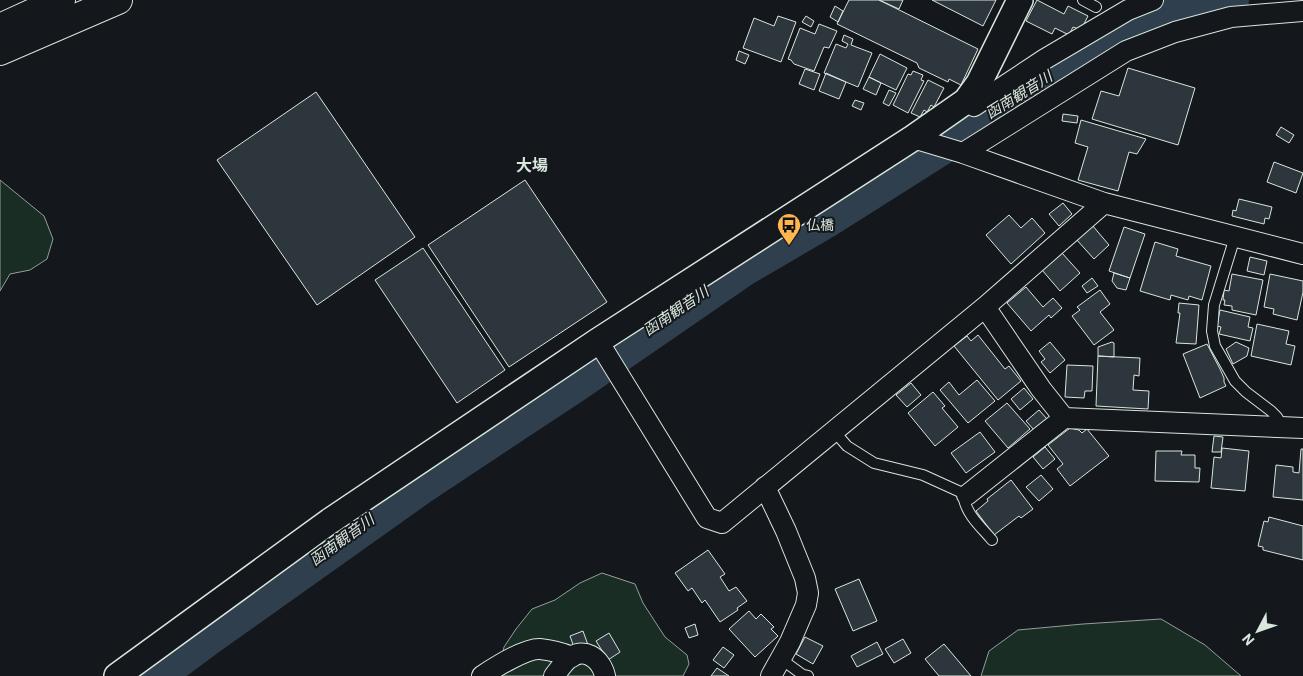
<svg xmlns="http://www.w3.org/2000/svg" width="1303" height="676" viewBox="0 0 1303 676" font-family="Roboto,'Noto Sans JP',sans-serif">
<rect width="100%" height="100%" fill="#14181c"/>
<!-- green -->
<path fill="#1a2d24" stroke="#939e99" d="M0,180L44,216L53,239L47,259L30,270L10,274L0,291Z
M602,573L635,584L643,603L665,637L687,655L689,664L683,676H497L504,647L516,629L532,609L555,600L580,583Z
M1161,619L1205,645L1241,676H981L989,651L1018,630L1083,624Z"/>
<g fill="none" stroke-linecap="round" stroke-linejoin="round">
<!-- river -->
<path stroke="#2f3f4d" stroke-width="40" d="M153,676L210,634L421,484L575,382L742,267L824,219L1110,38L1192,8L1229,0"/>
</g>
<!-- building -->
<path fill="#2c363c" stroke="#d8e6dc" d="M849,0H879L978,49L961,85L949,79L948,82L919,68L917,63L837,24Z
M879,0H903L899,9Z
M932,0H996L983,26Z
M1037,0L1064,14L1068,6L1088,16L1081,30L1073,27L1069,35L1055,28L1052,34L1026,21Z
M835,6L843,11L838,22L830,17Z
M778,16L796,22L781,62L743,48L754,18L774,26Z
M806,16L814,21L811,27L802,22Z
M819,24L837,31L829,48L824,47L814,71L794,64L791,60L788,59L800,28L815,34Z
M844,35L853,39L851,45L872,53L858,87L824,73L836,44L846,48L848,44L842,41Z
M739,51L749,55L745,64L736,60Z
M880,54L907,68L896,90L869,77Z
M1128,68L1195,88L1178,145L1092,119L1101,91L1119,96Z
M805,69L820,74L814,90L799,84Z
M913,71L923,75L921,80L924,81L908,113L893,105L908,74L911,75Z
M826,73L846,82L839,99L819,91Z
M869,77L881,83L876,95L863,89Z
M928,80L944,88L934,107L931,105L927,112L924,110L920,117L911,113Z
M889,90L896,93L889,106L883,103Z
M316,92L415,237L317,305L217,160Z
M855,100L864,103L861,110L852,106Z
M1063,114L1078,116L1077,123L1062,121Z
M1081,120L1146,139L1137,154L1129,152L1118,191L1078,180L1088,147L1075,143Z
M1281,127L1294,135L1289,143L1276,135Z
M1274,162L1303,173L1296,193L1267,182Z
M525,180L607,302L509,367L428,245Z
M1239,199L1272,207L1269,219L1265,218L1264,224L1232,216L1233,210L1236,211Z
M1063,203L1072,214L1059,226L1049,214Z
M1009,215L1021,228L1032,218L1045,233L1011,264L986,235Z
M1092,225L1109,245L1094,259L1076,239Z
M1124,227L1145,234L1130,278L1109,271Z
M1155,242L1178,249L1176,256L1211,266L1202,300L1189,296L1188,300L1171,295L1170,300L1140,291Z
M423,248L505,370L457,403L375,280Z
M1062,253L1080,273L1060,291L1042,270Z
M1250,257L1267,261L1264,275L1247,271Z
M1114,273L1130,278L1126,290L1117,288L1112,281Z
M1232,274L1263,280L1256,315L1232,310V306L1224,305L1225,300H1223L1224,290L1229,291Z
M1270,274L1303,281V292L1297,320L1273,314L1274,309L1264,307Z
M1092,278L1098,286L1087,293L1082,286Z
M1026,287L1043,307L1053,298L1062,308L1051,318L1049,315L1031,331L1007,303Z
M1100,290L1110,304L1100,312L1114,330L1094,345L1072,316L1080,310L1077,307Z
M1179,303L1199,305L1196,344L1176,343L1180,313H1178Z
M1220,310L1250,317L1248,327L1253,328L1250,341L1219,334L1221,327L1217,326Z
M1257,324L1289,331L1286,344L1295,346L1291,365L1251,356Z
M978,335L1005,369L1009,366L1021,381L998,400L954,346L967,336L971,341Z
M1050,342L1065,360L1050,373L1041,362L1045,359L1039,351Z
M1112,342L1114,343V357L1098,356V347Z
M1236,342L1249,348L1247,356L1233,364L1226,349Z
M1207,344L1220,369L1224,378V382L1226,386L1200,398L1183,354Z
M1098,356L1140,358L1139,376L1134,375L1133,390L1149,391L1148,409L1096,406Z
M1067,365L1093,366L1092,391H1085L1084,398L1065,397Z
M977,380L995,401L968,423L940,390L949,382L959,395Z
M911,383L921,395L907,407L896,395Z
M1024,388L1033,399L1020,410L1011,399Z
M933,392L945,406L942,408L958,427L935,446L908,413Z
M1007,403L1030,429L1008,448L985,421Z
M1039,410L1047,419L1035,431L1026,421Z
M1070,428L1079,430L1082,433L1087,429L1109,456L1070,486L1057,469L1063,464L1048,445Z
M980,432L995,452L966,473L951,453Z
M1214,436L1223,437L1221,452H1212Z
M1045,447L1055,459L1043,469L1033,457Z
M1222,448L1249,451L1245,491L1211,488L1214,457L1221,458Z
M1301,449H1303V500L1273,497L1276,465L1293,467V472L1299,473Z
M1156,451H1182L1181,455H1195V468H1200L1199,482L1155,481Z
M1041,475L1053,489L1039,501L1026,487Z
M1011,480L1033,509L1021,518L1019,516L994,535L976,511L988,501L987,499Z
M1269,517L1303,526V560L1263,550V547L1258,546L1264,521L1268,522Z
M708,550L725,574L720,577L729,591L736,587L747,601L737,608L738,610L720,622L705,600L702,603L692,588L688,591L675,573Z
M859,579L877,621L853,631L835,589Z
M749,611L756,619L761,614L774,627L771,629L778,636L755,657L729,629Z
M695,624L698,635L689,638L685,628Z
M583,631L588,645L575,650L570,636Z
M609,633L620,652L608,660L596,641Z
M805,637L823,646L813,664L796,654Z
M903,639L911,653L894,663L885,649Z
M877,642L883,654L857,667L851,656Z
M944,644L971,676H939L925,659Z
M723,647L734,655L724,668L713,660Z
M717,668L729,676H711Z"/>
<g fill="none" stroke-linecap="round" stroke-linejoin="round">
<!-- service casing -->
<g stroke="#d8e6dc" stroke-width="12">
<path id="service" d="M1083,0L1096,7
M1235,237L1214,305L1212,331L1215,346L1235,381L1246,392L1271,411L1277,417L1283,427
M834,431L847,446L874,463L923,475L967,495L964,499C967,515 982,528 992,540
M781,659L803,675L808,676"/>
</g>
<!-- minor casing -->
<g stroke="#d8e6dc" stroke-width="22">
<path id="minor" d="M966,101L974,106L1045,59L1128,10L1153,0
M913,138L963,153L1104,203L1303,254
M963,153L1126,51L1175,32L1231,17L1303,11
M985,307L1041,389L1064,418
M598,341L707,518L722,523L985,307L1104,203
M765,487L786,531L805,578L808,593L806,605L790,642L771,676
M967,495L1064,418L1303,428
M482,676C494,668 526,648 540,649C551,650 562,653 572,657
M554,676C558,671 562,665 567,660C583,645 601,658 605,676"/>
</g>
<!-- tertiary casing -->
<g stroke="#d8e6dc" stroke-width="28">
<path id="tertiary" d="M117,676L330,521L598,341L913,138L966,101L979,83L1020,0"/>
</g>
<!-- motorway casing -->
<g stroke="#d8e6dc" stroke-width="30">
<path id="motorway" d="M0,28L61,0
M0,51L118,0"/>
</g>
<!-- service -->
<use href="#service" stroke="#14181c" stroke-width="10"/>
<!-- minor -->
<use href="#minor" stroke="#14181c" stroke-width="20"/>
<!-- tertiary -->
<use href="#tertiary" stroke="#14181c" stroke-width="25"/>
<!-- motorway -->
<use href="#motorway" stroke="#14181c" stroke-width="28"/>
</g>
<!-- icons -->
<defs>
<g id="bus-pin" transform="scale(1.25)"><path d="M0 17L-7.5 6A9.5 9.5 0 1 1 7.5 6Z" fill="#ffb74d" stroke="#14181c"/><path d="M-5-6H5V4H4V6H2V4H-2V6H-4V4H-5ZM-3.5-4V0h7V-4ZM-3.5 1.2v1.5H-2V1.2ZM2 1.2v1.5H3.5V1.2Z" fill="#111"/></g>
</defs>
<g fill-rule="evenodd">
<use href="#bus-pin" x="789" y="225"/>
</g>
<g text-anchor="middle" stroke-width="4" stroke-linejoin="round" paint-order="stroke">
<!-- poi labels -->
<g font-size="14" fill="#d8e6dc" stroke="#14181c" text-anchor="start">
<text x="806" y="230">仏橋</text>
</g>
<!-- water labels -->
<g font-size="15" font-style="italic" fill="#d8e6dc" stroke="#14181c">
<text transform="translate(1019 95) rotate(-32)" y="5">函南観音川</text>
<text transform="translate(676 311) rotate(-34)" y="5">函南観音川</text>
<text transform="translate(342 540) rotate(-36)" y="5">函南観音川</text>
</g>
<!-- quarter labels -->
<g font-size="16" font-weight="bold" fill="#d8e6dc" stroke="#14181c">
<text x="532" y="171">大場</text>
</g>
</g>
<!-- north arrow -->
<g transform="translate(1258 631) rotate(229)" stroke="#14181c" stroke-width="4" paint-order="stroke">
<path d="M0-4L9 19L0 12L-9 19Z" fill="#d8e6dc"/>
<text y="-8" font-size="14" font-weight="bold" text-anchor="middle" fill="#d8e6dc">N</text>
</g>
</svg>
